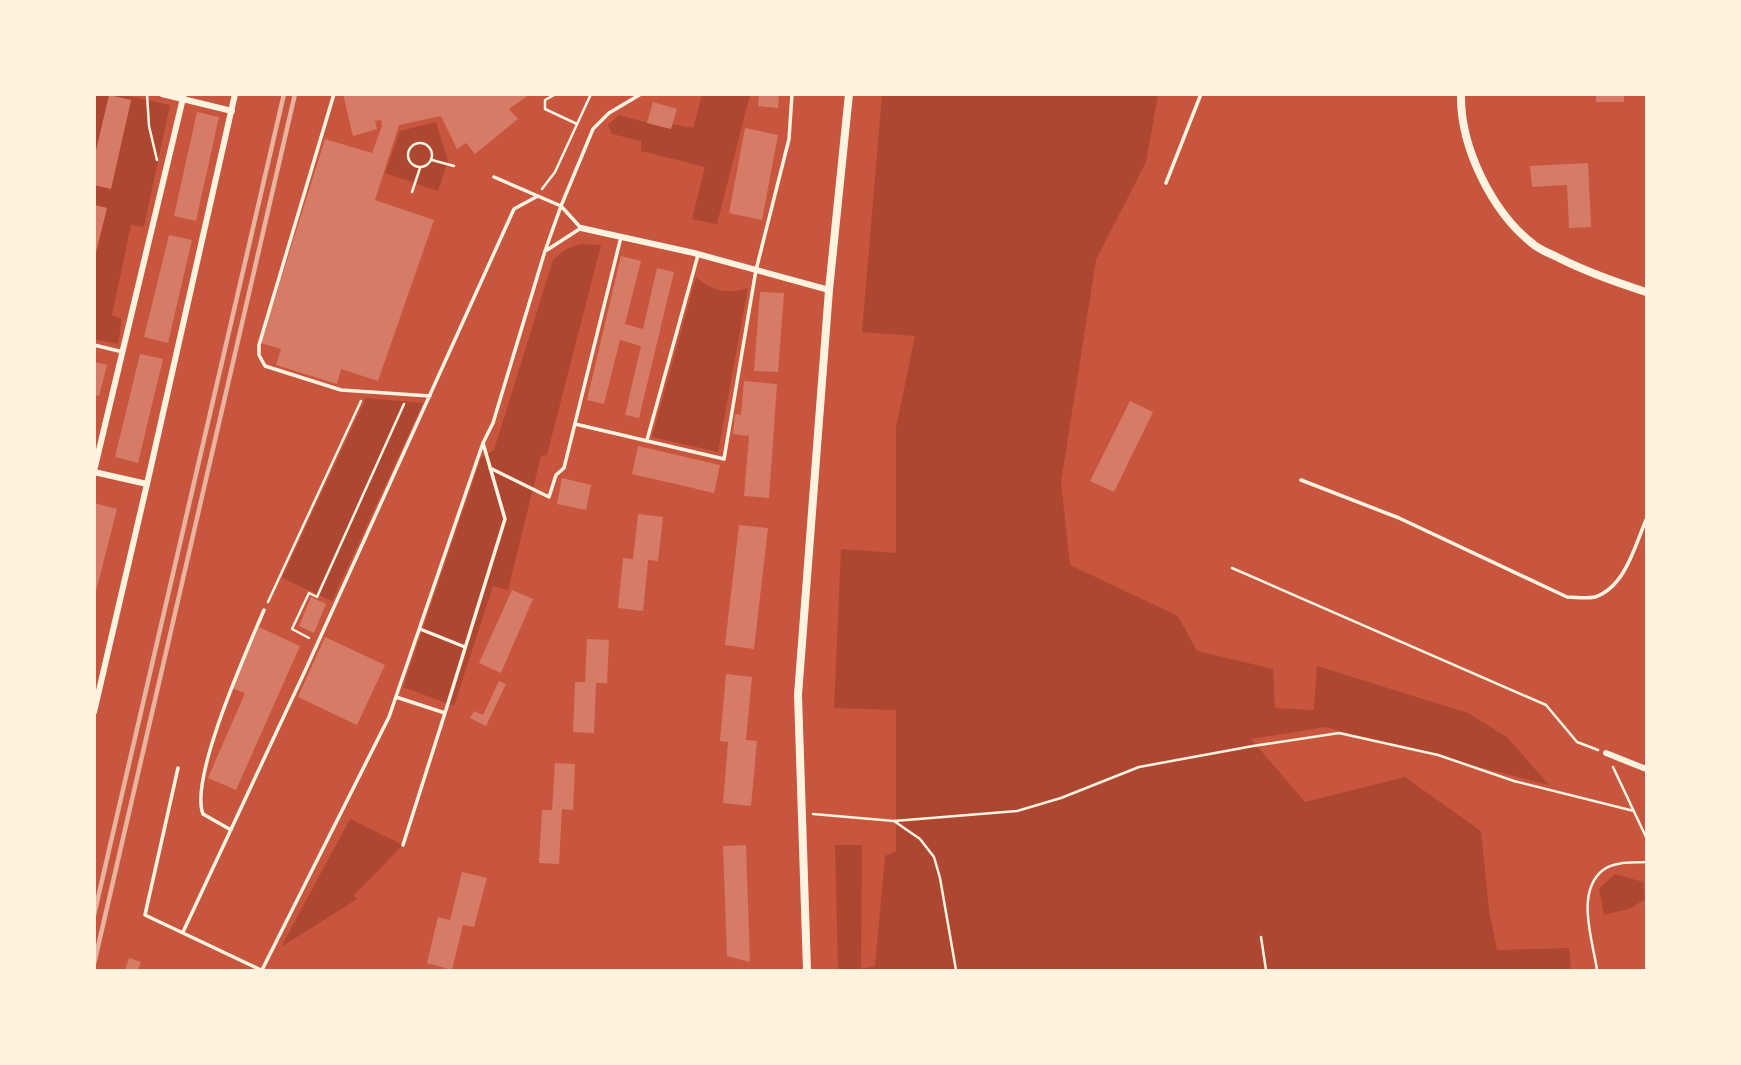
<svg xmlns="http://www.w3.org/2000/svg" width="1741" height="1065" viewBox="0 0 1741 1065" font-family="Quicksand,sans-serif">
<rect width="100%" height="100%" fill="#c8553d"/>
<!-- green -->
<path fill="#ae4732" d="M95,95H125L170,105L144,227L131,225L112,315L122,319L118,344L95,339V258L107,208L95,205V185L111,188L131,101L95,159Z
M702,95H750L717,224L692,219L705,167L641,151V141L612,134L608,125L619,115L671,129L672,124L693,128Z
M882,95H1158L1146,162L1096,260L1061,482L1070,565L1178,616L1197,651L1273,669L1275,708L1314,710L1317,666L1468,713L1507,737L1549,785L1325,727L1251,739L1305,802L1405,777L1481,831L1489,910L1497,950L1569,948L1571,970H838L835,845H862L861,969L875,966L885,856L896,851V710L834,708L841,549L896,553V428L915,336L862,332Z
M436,122L448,161L438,191L385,173L400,131Z
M580,244L601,245L547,455L541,456L508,590L493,586L454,706L403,687L481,458L494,450L553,260L566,249Z
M696,277C712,291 728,295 748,288L718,452L652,437Z
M366,398L423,403L332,601L282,578Z
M350,819L403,845L353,896L357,899L281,947Z
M1615,874L1643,882L1645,899L1629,909L1604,915L1599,889Z"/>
<!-- building -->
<path fill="#d67c66" d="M343,94H530L509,109L518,119L475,154L466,143L457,149L441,116L399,125L375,200L434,220L378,381L341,369L337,384L276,365L281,349L261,343L325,139L372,153L382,126L381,120L375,121L377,129L353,136Z
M759,94H779L778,108L758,106Z
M1596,94H1624V102H1596Z
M109,95L131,100L111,189L94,185V159Z
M653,102L677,109L671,129L647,123Z
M197,112L219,117L196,221L174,216Z
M745,128L778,135L762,220L729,213Z
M1588,163L1591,227L1569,228L1567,185L1532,187L1530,166Z
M94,205L107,208L95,255H94Z
M169,235L192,240L168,343L144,337Z
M621,256L641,261L625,324L643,329L657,268L674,272L639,418L625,415L641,346L620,340L604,404L587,400Z
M760,292L784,293L778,372L754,371Z
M140,354L163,359L138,463L115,457Z
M94,362L107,365L99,396L94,395Z
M744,381L777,384L769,498L744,496L749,436L733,434L735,414L741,415Z
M1130,401L1153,412L1114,492L1090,481Z
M638,446L720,465L714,493L632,474Z
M562,478L591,485L586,510L557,504Z
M94,503L117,509L95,595H94Z
M638,514L663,517L658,561L648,560L643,611L618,608L623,558L633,559Z
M739,525L768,528L754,649L725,645Z
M512,590L533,599L501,673L479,663Z
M311,597L326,604L314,633L299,626Z
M259,627L300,646L236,790L208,778L245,693L232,688Z
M325,637L385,665L357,725L298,697Z
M587,639L609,640L607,683H596L594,733L573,732L575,682H585Z
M726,674L752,677L746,740L757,741L751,806L723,803L728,742L720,741Z
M499,681L506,684L486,726L470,718L474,711L483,715Z
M555,763L575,764L573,810L562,809L559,864L539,863L542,810H552Z
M746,845L750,962L727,956L723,846Z
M462,872L487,878L474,927L463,925L452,970L427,963L438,917L450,920Z
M129,958L141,962L138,970H125Z"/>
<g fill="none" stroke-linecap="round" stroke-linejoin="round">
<!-- path -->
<path stroke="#fff3e0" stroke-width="2.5" d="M147,94L149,126L157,160
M556,94L545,100V109L577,124
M408 155a12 12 0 1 1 24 0a12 12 0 1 1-24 0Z
M432,160L454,166
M542,189L555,172L591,94
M412,192L420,168
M1232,568L1546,705L1577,742L1598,750
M268,602L361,401
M309,638L292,629L309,593L317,597L404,404
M1613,767L1646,837
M813,814L894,821L920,839L934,857L940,878L956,970
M894,821L1017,811L1061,798L1139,767L1253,746L1339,733L1438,755L1514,781L1634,811
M1261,937L1266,970
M1597,970C1593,941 1575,892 1603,870C1615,861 1633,863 1646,862"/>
<!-- service -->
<path stroke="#fff3e0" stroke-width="3.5" d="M334,94L259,345V355L265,366L341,390L430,396
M494,177L561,206L581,228L547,250
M1166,183L1201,94
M94,345L123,352
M575,424L724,459L756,270L789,139L792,94
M647,440L698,255
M490,468L549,497L556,475L564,468L621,237
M1301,480L1399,518L1567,597C1576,597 1586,599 1595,597C1625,587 1635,546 1646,520
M420,629L465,647
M396,697L445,713L505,519L483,443
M178,768L145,915L261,970
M231,830L203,814C189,778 248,648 264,610
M403,845L445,713
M183,932L305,671L514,209L536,197
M262,970L389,717L483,443L493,423L545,251L561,206L593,129L609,113L641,94"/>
<!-- minor -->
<path stroke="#fff3e0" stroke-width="6" d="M162,94L232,111
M581,228L694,253L829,290
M94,471L184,94
M94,472L147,484L235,94
M94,712L147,484
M1606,753L1646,769"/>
<!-- tertiary -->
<path stroke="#fff3e0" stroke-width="8" d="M1461,94C1460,147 1492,212 1533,244C1540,250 1549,253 1557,257C1586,272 1615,282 1646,292
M807,970L798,695L829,290L849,94"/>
<!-- rail -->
<path stroke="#e9b49f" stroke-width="4.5" d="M94,915L284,94
M94,964L295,94"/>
</g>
<!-- border -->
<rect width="1741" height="1065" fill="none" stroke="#fff3e0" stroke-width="192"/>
</svg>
